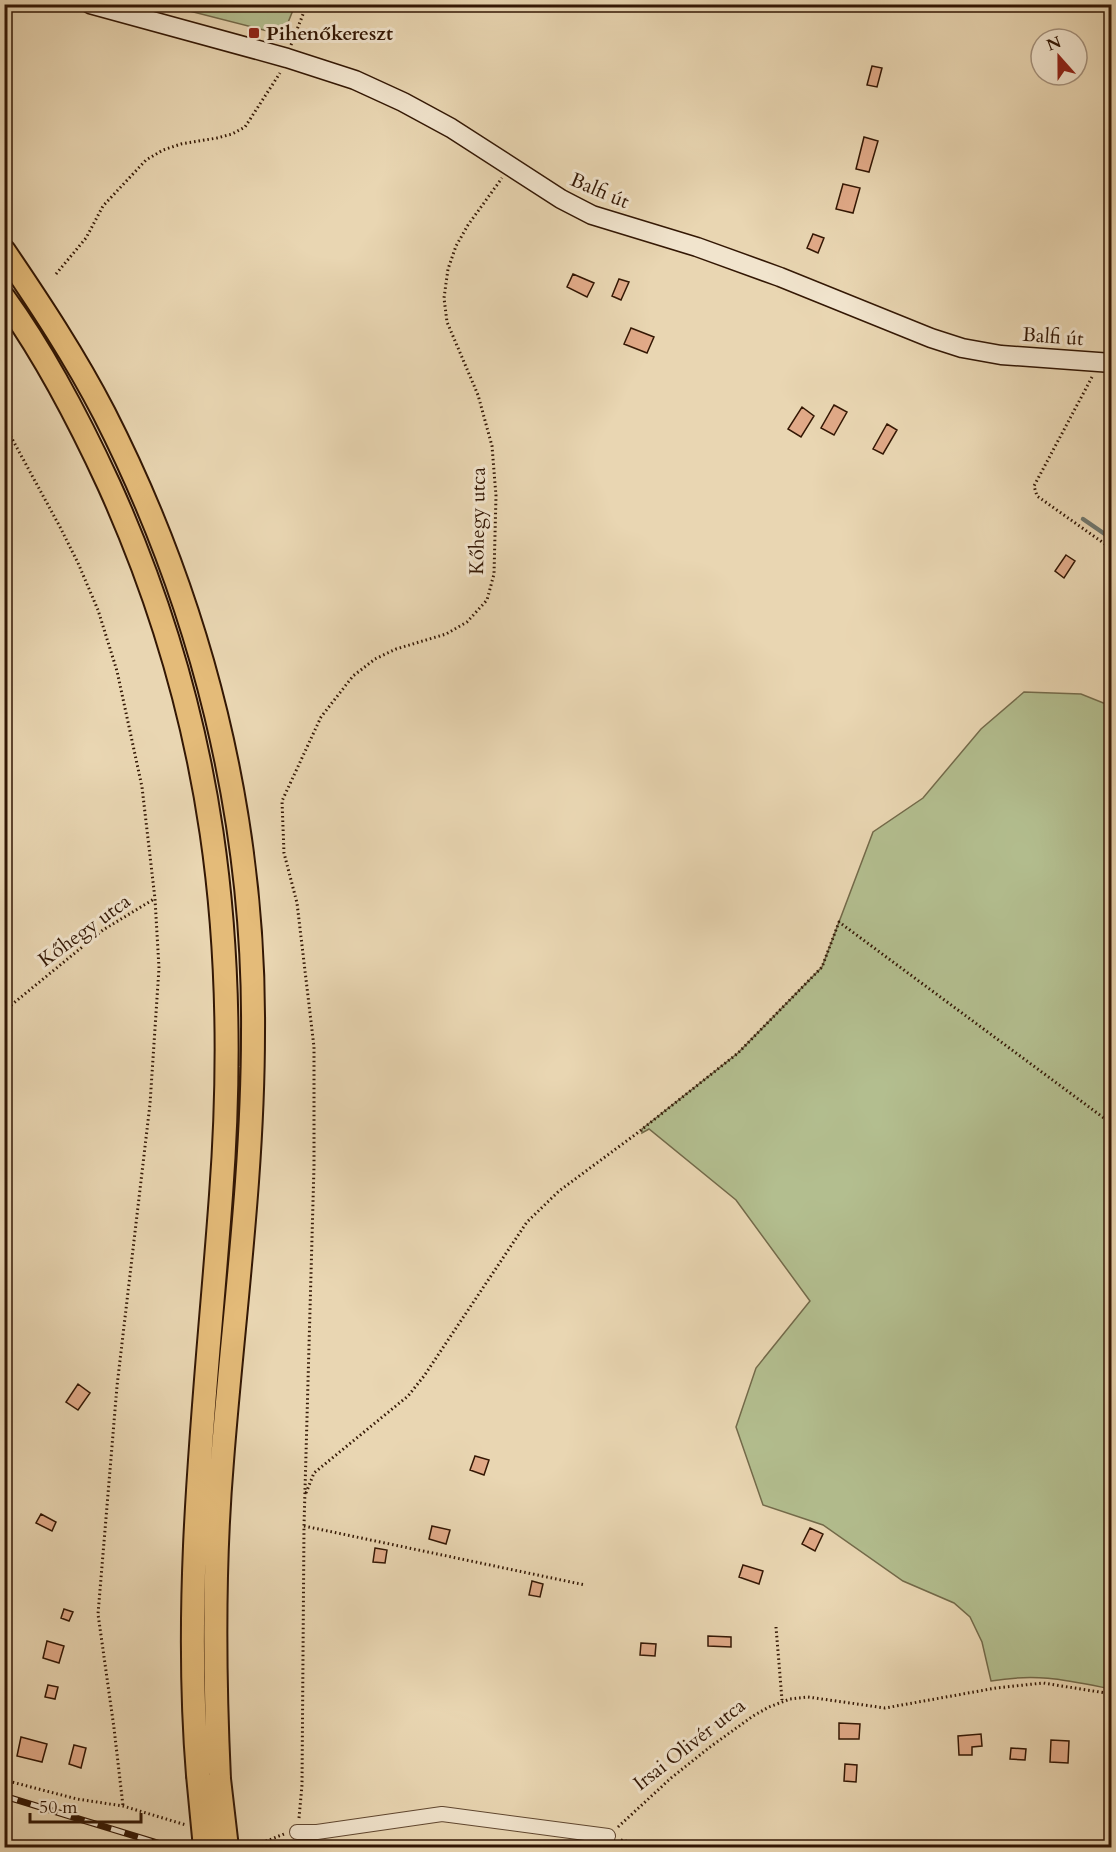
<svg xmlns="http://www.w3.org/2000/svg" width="1116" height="1852" viewBox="0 0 1116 1852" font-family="Cardo,serif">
<rect width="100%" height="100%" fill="#e9d6b2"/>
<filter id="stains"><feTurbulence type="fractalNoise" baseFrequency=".00333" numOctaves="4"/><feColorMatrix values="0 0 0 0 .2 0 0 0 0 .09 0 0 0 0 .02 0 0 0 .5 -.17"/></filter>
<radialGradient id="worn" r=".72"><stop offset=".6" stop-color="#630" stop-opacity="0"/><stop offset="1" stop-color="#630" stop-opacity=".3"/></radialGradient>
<!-- green -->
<path fill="#b3be8f" stroke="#736a4a" stroke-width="1.5" d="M166,5L295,4V5L283,35Z
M1024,692L1081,694L1111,706V1689C1066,1680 1038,1673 991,1681L982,1642L970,1617L954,1603L903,1581L823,1525L763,1505L736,1427L756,1368L810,1301L736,1200L649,1129L642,1133V1129L738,1053L822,967L873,832L923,798L981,729Z"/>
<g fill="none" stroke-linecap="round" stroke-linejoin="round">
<!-- stream -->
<path stroke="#70776e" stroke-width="4.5" d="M1083,519L1112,539"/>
</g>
<!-- building -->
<path fill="#e1aa88" stroke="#331704" stroke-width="1.5" d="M872,66L882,68L877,87L867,85Z
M864,137L878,141L869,172L856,169Z
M843,184L860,188L853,213L836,209Z
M813,234L824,238L818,253L807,248Z
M573,274L594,283L587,297L567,287Z
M619,279L629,282L621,300L612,296Z
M631,328L654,337L647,353L624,344Z
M834,405L847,412L834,435L821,428Z
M802,407L814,416L801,437L788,429Z
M887,424L897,430L883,454L873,449Z
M1066,555L1075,561L1064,578L1055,571Z
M78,1384L90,1393L78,1410L66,1402Z
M475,1456L489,1460L484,1475L470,1470Z
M41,1514L56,1522L52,1531L36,1523Z
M432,1526L450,1530L446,1544L429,1539Z
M810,1528L823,1534L815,1551L802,1544Z
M375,1548L387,1550L385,1563L373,1562Z
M743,1565L763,1571L759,1584L739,1577Z
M532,1581L543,1584L540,1597L529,1595Z
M64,1609L73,1612L69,1621L61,1618Z
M708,1636L731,1637V1647L708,1646Z
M47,1641L64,1646L59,1663L43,1658Z
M641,1643L656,1644L655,1656L640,1655Z
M48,1685L58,1687L55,1699L45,1697Z
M839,1723L860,1724L859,1739H839Z
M981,1734L982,1746L972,1747V1755H959L958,1736Z
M21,1737L47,1744L42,1762L17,1756Z
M1051,1740L1069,1741L1068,1763L1050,1762Z
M74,1745L86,1748L81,1768L69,1764Z
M1011,1748L1026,1749L1025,1760L1010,1759Z
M845,1764L857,1765L856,1782L844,1781Z"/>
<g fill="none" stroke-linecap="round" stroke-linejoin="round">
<!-- minor casing -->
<g stroke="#604730" stroke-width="16">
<path id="minor" d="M297,1832H317L442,1814L608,1836"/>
</g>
<!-- secondary casing -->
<g stroke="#331704" stroke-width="21">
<path id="secondary" d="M90,4L287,58L355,80L403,102L451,128L561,199L592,215L697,247L780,277L931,338L962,348L1001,355L1112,363"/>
</g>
<!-- trunk casing -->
<g stroke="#331704" stroke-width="26">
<path id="trunk" d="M4,251C40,304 75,357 104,413C202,605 255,818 253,1033C253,1176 233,1319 222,1461C213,1567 214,1673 219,1779
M4,298C46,356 79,420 109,485C214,717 240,942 221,1195C207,1388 182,1581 198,1775"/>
</g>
<!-- path -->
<path stroke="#331704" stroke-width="3" stroke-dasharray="1.5 3" stroke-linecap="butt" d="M291,45L307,4
M56,274L86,238L103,206L146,160L163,150L181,144L217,138L232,134L245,127L280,73
M1092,377L1034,486L1037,496L1112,549
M4,424L60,527L78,563L98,610L117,671L142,787L155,899L159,968L150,1104L117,1386L98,1614L114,1728L123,1806
M4,1011L103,930L154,899
M306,1493L314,1473L408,1396L424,1376L527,1222L559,1191L636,1134L738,1053L822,967L839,922L1112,1124
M304,1526L585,1585
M776,1627L782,1700
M4,1780L77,1799L123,1806L186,1825
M299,1818L302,1785L304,1526L314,1166V1047L297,903L284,853L282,801L321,717L353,676L375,659L396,649L446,634L467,622L487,600L494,574L496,496L492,446L478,395L447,322L444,298L448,269L456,246L468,225L502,178
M618,1827L671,1778L710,1747L753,1716L769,1707L790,1699L808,1697L885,1708L996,1688L1043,1683L1112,1694
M621,1840L654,1848
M244,1842L259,1844L284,1834"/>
<!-- minor -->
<use href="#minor" stroke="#f1e4cd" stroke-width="14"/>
<!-- secondary -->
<use href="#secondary" stroke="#f1e4cd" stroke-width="18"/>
<!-- trunk -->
<use href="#trunk" stroke="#e4bb79" stroke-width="22"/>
<!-- rail casing -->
<g stroke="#331704" stroke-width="7">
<path id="rail" d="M4,1796L174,1848"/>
</g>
<!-- rail -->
<use href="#rail" stroke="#f1e4cd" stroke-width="4.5" stroke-dasharray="14" stroke-linecap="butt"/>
<!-- trunk-bridge casing -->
<g stroke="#331704" stroke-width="26" stroke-linecap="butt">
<path id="trunk-bridge" d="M198,1775L205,1848
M219,1779L227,1848"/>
</g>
<!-- trunk-bridge -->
<use href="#trunk-bridge" stroke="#e4bb79" stroke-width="22"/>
</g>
<!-- markers -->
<rect fill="#8f2418" stroke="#f1e4cd" stroke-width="2" x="248" y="27" width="12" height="12" rx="3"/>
<g text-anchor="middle" stroke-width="6" stroke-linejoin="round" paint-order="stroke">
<!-- poi labels -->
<g font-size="20" font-weight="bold" fill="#331704" stroke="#f1e4cd" text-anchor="start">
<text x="266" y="40">Pihenőkereszt</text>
</g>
<!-- street labels -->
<g font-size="20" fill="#331704" stroke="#f1e4cd">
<text transform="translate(600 190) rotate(23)" y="7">Balfi út</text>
<text transform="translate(1053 336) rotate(4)" y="7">Balfi út</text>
<text transform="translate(477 521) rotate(-89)" y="7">Kőhegy utca</text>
<text transform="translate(84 930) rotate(-36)" y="7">Kőhegy utca</text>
<text transform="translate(689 1744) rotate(-38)" y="7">Irsai Olivér utca</text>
</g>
</g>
<!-- margin -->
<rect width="1116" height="1852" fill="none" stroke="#e9d6b2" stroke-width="24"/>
<rect x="6" y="6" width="1104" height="1840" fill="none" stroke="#331704" stroke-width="3"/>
<rect x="12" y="12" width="1092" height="1828" fill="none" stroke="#331704" stroke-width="1.5"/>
<!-- north arrow -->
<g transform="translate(1059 57) rotate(339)"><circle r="28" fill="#f1e4cd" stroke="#a5927d" stroke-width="1.5"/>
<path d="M0-4.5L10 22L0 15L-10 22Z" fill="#8f2418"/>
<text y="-9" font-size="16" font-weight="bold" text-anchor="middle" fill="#331704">N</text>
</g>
<!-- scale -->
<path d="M30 1813v9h111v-9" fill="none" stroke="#331704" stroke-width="3"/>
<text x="39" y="1813" font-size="18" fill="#331704" stroke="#f1e4cd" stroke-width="4.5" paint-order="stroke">50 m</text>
<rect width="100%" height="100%" filter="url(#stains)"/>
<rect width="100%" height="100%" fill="url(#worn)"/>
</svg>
